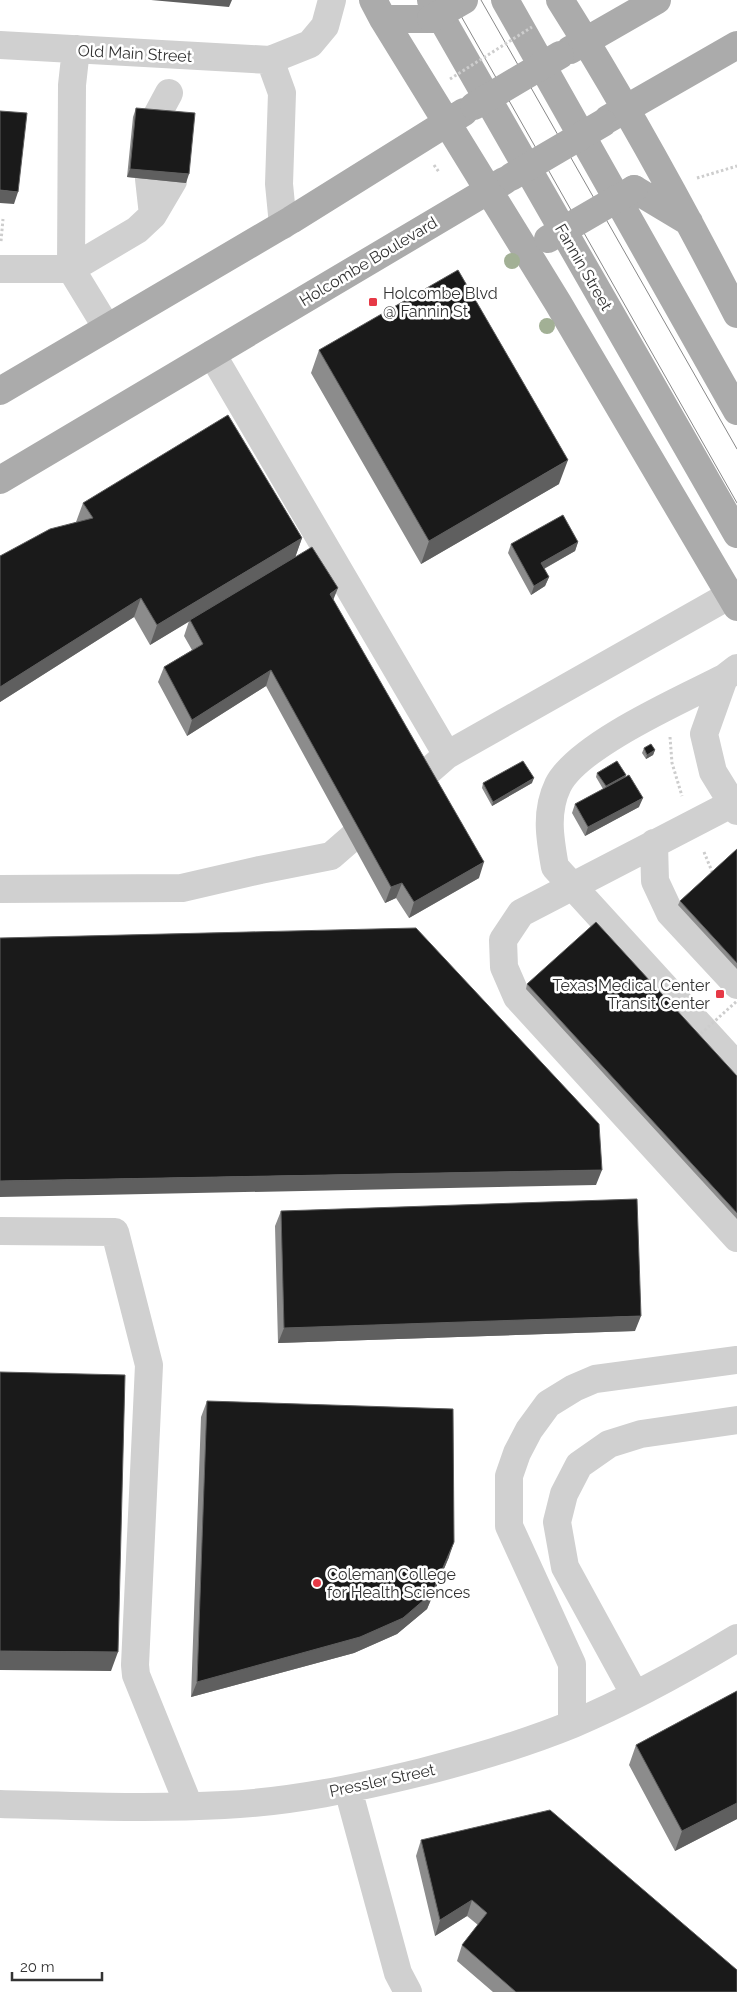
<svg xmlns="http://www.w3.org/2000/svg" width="737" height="1992" viewBox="0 0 737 1992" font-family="Raleway,sans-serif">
<rect width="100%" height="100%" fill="#fff"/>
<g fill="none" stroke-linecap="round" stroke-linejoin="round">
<!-- path -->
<path stroke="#cdcdcd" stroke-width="3" stroke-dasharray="2.5 2.5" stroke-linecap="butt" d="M434,165L439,172
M697,178L737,166
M1,241L3,219
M670,737L672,763L682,796
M704,852L713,874"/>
<!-- minor -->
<path stroke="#d0d0d0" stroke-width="28" d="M0,45L270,60L310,44L325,26L332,0
M270,60L282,93L279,184L283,225
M153,215L149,179L155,119L169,93
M0,269H71L107,328
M71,269L72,85L76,49
M71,269L137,230L153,215L173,181
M212,354L447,755
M737,668L724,678C683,699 578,745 558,785C545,812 550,839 555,867L737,1066
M724,678L704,734L713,772L737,811
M737,801L521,913L503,940L504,967L517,997L737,1238
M654,843L655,881L670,913L737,985
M0,889L182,888L260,870L331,856L447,755L730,595
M0,1231L115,1232L149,1365L135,1665L136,1675L189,1806
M635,1695L565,1567L557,1522L564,1494L579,1465L609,1444L641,1434L737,1420
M572,1724V1664L509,1526V1476L517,1453L529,1430L548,1404L574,1388L595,1379L737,1360
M348,1789L398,1973L408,1992
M0,1804C74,1806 150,1809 224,1805C291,1802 357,1788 422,1772C473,1759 524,1744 573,1724C630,1700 684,1670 737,1638"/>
<!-- major -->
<path stroke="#ababab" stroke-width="28" d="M373,0L383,19L558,303L737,607
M431,0L737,534
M505,0L737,411
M560,0C624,101 682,207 737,314
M383,19H431
M570,50L657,0
M608,119L737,45
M634,189L689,222
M0,391L291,220L464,112
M0,480L504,181"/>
<!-- tram -->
<path stroke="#888" stroke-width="1" d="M452,0L737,503
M481,0L737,449"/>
<!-- path-bridge -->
<path stroke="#cdcdcd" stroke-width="3" stroke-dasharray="2.5 2.5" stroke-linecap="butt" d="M450,79L532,27
M697,1037L737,1001"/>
<!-- major-bridge -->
<path stroke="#ababab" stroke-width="28" d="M431,19L464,0
M474,106L560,55
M511,177L603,123
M548,239L634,189"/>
</g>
<!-- trees -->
<g fill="#a2b095">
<circle cx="512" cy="261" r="8"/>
<circle cx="547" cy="326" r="8"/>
</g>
<!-- wall -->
<path fill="#8c8c8c" d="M136,108L186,183L127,177L133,117Z
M319,350L559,484L421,564L311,373Z
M83,503L302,538L295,557L333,600L479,878L409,918L396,898L385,903L266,686L187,736L158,682L164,667L192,650L184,636L189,621L150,645L134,617L0,702V556L76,522Z
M578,542L575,551L544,569L549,577L545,586L531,595L508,553L511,544Z
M644,748L655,750L653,755L646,759L642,753Z
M597,773L625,777L639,807L585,836L572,813L575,804L603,789L596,777Z
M483,783H532L492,806L482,788Z
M737,849V969L678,905L680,901Z
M527,984L737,1076V1219L526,989Z
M281,1211L635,1331L278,1343L275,1226Z
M207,1401L449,1557L427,1609L397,1634L354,1653L191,1697L201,1417Z
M737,1691V1819L675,1851L629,1765L636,1745Z
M421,1840L737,1992H493L457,1961L462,1945L478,1925L467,1916L435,1936L416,1856Z"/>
<!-- shaded-wall -->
<path fill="#5f5f5f" d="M151,0H232L229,7Z
M130,169L189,174L186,183L127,177Z
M0,190L18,192L14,204L0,203Z
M568,460L559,484L421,564L429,541Z
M302,538L295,558L150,645L157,625Z
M578,542L575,551L538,572L541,563Z
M549,577L545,586L531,595L534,586Z
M338,588L332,603L330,594Z
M141,598L134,617L0,702V687Z
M271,670L266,686L187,736L192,720Z
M655,750L653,755L646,759L647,755Z
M626,775L624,779L604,791L606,786Z
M534,778L532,783L492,806L493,802Z
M643,798L639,807L585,836L588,827Z
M484,862L479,878L409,918L414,902Z
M402,883L396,898L385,903L391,887Z
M602,1170L596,1185L0,1197V1181Z
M641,1316L635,1331L278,1343L284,1328Z
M454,1542L449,1557L427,1609L397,1634L354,1653L191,1697L197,1682Z
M0,1651L118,1652L111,1671L0,1670Z
M737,1803V1819L675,1851L682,1831Z
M472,1900L467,1916L435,1936L440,1920Z"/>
<!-- building -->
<path fill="#1a1a1a" stroke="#5f5f5f" d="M136,108L195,113L189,174L130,169Z
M0,111L27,113L18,192L0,190Z
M458,270L568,460L429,541L319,350Z
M228,415L302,538L157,625L141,598L0,687V556L50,529L93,518L83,503Z
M563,515L578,542L541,563L549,577L534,586L511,544Z
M312,547L338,588L330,594L484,862L414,902L402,883L391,887L271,670L192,720L164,667L203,644L190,620Z
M651,744L655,750L647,755L644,748Z
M523,761L534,778L493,802L483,783Z
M617,761L626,775L606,786L597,773Z
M629,775L643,798L588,827L575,804Z
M737,849V963L680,901Z
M596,922L737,1076V1213L527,984Z
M416,928L599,1124L602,1170L0,1181V938Z
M637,1199L641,1316L284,1328L281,1211Z
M0,1372L125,1375L118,1652L0,1651Z
M207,1401L453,1409L454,1542L432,1593L403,1618L360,1637L197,1682Z
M737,1691V1803L682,1831L636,1745Z
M550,1810L737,1970V1992H516L462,1945L487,1913L472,1900L440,1920L421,1840Z"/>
<!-- markers -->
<g fill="#e63946" stroke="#fff" stroke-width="2">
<rect x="368" y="297" width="10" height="10" rx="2.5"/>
<rect x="715" y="989" width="10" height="10" rx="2.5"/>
<circle cx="317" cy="1583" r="5"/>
</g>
<g text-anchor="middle" stroke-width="5" stroke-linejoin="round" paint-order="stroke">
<!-- street labels -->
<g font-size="16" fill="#333" stroke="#fff">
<text transform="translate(135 53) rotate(3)" y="6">Old Main Street</text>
<text transform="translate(368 261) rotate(-31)" y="6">Holcombe Boulevard</text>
<text transform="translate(584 267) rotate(60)" y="6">Fannin Street</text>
<text transform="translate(382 1780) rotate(-12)" y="6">Pressler Street</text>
</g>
<!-- poi labels -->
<g font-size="16" fill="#333" stroke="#fff" text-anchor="start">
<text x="383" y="299">Holcombe Blvd<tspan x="383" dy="18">@ Fannin St</tspan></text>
<text x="710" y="991" text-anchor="end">Texas Medical Center<tspan x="710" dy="18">Transit Center</tspan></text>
<text x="327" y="1580">Coleman College<tspan x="327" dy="18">for Health Sciences</tspan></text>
</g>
</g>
<!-- scale -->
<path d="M12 1972v8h90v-8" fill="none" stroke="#333333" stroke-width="2.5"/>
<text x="20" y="1972" font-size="15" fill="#333333" stroke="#ffffff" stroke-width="4" paint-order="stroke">20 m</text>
</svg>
